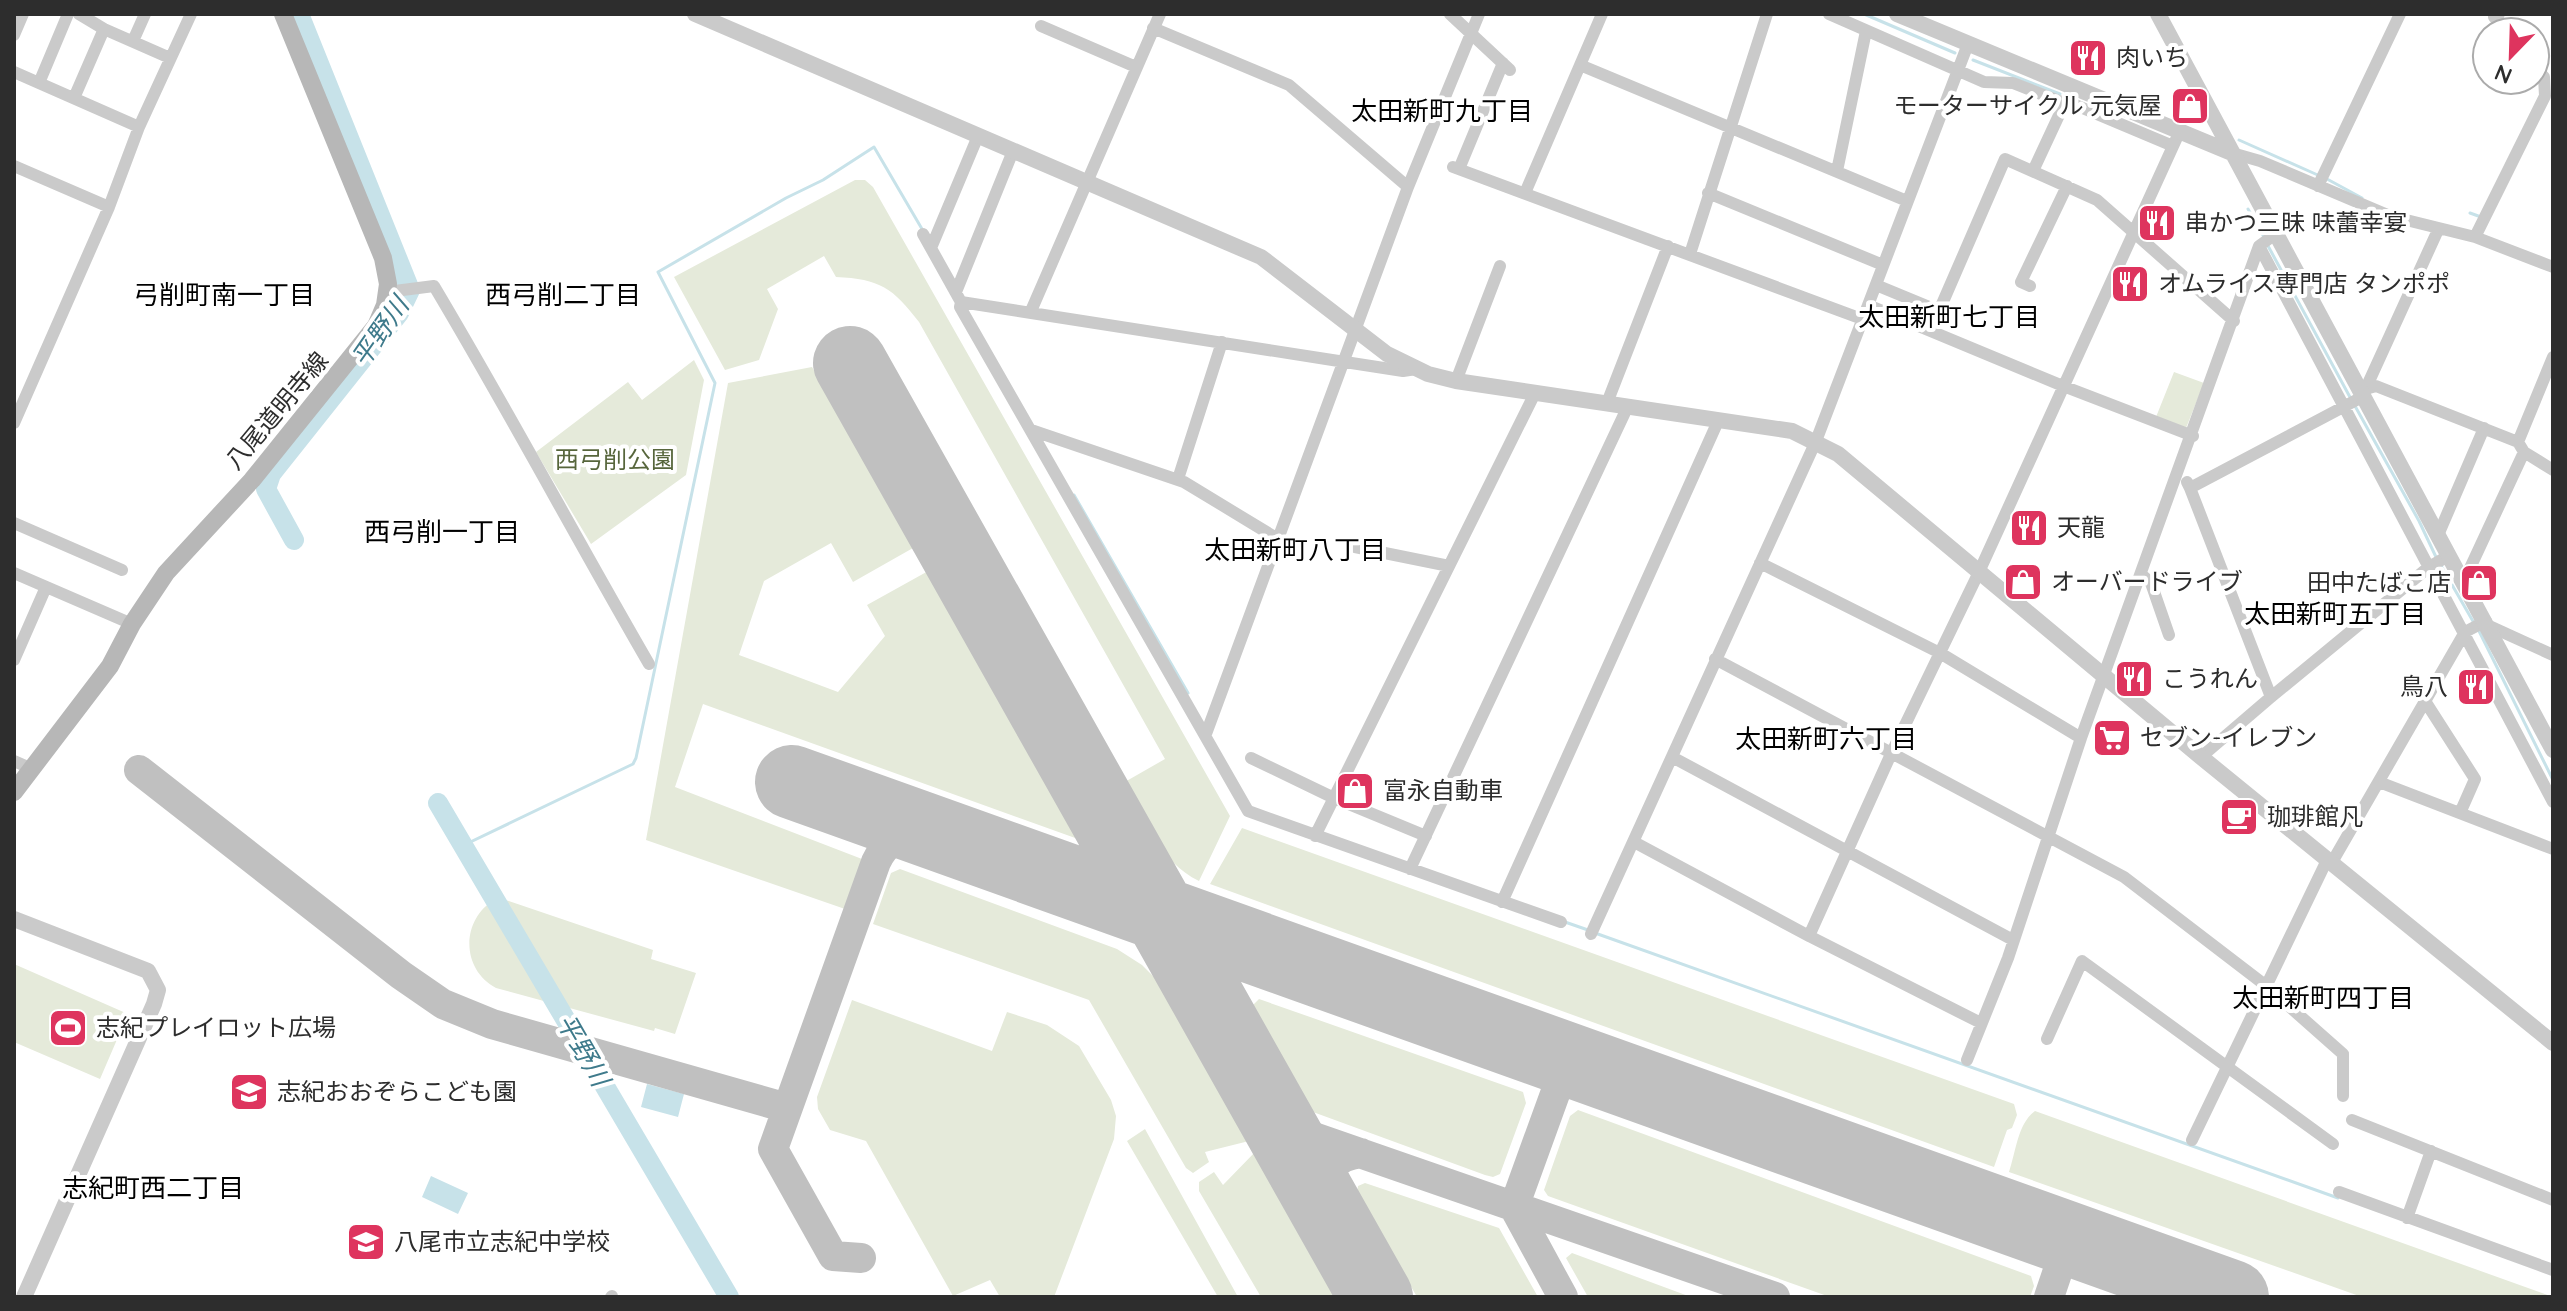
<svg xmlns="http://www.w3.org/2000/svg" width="2567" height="1311" viewBox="0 0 2567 1311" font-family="Quicksand,'Noto Sans JP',sans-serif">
<rect width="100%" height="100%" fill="#fff"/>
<!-- green -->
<path fill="#e5eada" d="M855,180H865L873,187L1230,816L1199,881C1160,862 1144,819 1123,783L1165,759L919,322C893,288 880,279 836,277L824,256L767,289L778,309L759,360L725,370L674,277Z
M694,360L704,380L686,475L591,544L536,452L628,382L642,400Z
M812,367L913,548L853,582L831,543L764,581L739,655L838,692L885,636L867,605L930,570L1078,839L703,704L675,787L862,859L845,909L646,840L728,383Z
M2174,372L2204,383L2186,428L2156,417Z
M1242,828L2014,1104L2017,1115L2012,1128L2007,1130L1994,1167L1210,884Z
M900,869L1117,949L1142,965L1161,984L1253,1140L1205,1152L1209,1162L1193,1173L1186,1168L1089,1000L873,924L891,873Z
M496,899H503L653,950L651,959L696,973L675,1034L655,1028L654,1031L496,988C460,969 461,918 496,899Z
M14,964L128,1014L100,1079L14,1042Z
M1259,999L1523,1092L1526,1103L1500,1174L1493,1177L1485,1175L1313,1112L1252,1006Z
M852,1000L992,1051L1007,1012L1047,1025L1079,1046L1111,1100L1116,1116L1114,1139L1054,1297H1000L990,1280L953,1296L866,1141L830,1130L818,1109L817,1097Z
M1578,1110L2031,1276L2034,1286L2030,1297H1830L1548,1196L1544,1190L1570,1116Z
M2035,1111L2553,1297H2362L2009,1172C2016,1151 2018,1123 2035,1111Z
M1145,1129L1238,1297H1218L1127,1141Z
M1256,1151L1341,1297H1261L1199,1191V1182L1214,1172L1223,1185Z
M1365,1183L1499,1228L1538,1297H1417L1357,1193L1358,1186Z
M1572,1253L1691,1297H1588L1566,1258Z"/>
<!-- water -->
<path fill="#c7e2e9" d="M647,1084L684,1094L678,1117L641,1107Z
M431,1176L468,1193L458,1214L422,1197Z"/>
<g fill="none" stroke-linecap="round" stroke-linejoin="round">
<!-- stream -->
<path stroke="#c7e2e9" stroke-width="3" d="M1864,14L1955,53
M1973,60L2060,94
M2239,140L2320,176
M2327,179L2362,198
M2248,209L2264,237
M2470,213L2481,217
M2267,244L2351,399
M2355,406L2419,521L2436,557
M1074,495L1188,693
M2440,564L2474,623
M2478,629L2553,780
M462,846L633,764L636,758L715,383L658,272L786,198L823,180L874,147L922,229
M1565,922L1588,930
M1595,933L2338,1198"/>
<!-- river -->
<path stroke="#c7e2e9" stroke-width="20" d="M294,540L266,489L271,474L399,313L410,290L299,14
M438,803L729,1297"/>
<!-- taxiway -->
<path stroke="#c0c0c0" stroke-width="30" d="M139,770L401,975L443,1004L492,1024L787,1108
M1279,1125L1775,1297
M1322,1201C1325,1173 1330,1157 1361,1153
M861,1258L833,1256L773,1149L876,862C886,840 901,835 923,830
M1563,1297L1514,1207L1568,1058
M2049,1297L2069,1238"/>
<!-- runway -->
<path stroke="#c0c0c0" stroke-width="74" d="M850,363L1376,1297
M792,782L2232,1297"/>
<!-- minor -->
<path stroke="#cacaca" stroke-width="12" d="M79,14L104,29L170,58
M1450,14L1510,70
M1829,14L1984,82L2013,83L2064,103
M2499,14L2494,17L2509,32
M1041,26L1136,67
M1153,28L1289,85L1408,187
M14,35L23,14
M133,41L145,14
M1580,65L1907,201
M14,72L139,127
M39,83L68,14
M74,98L104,29
M2066,101L2173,146
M2232,153L2260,161L2390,216L2475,237L2553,267
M14,166L109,207
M1453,167L1862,319
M1459,169L1503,63
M1837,171L1866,31
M2033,171L2067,98
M2318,186L2400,14
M1525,193L1602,14
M1708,193L1883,265
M923,234L961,302L960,307L1248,811L1561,922
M2475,237L2545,96L2544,77L2535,68
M2259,246L2553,802
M931,248L978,136
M1690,254L1767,14
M1876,285L1939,311L2005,159L2097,200L2234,321
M2030,286L2021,282L2067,186
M387,292L434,286C508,410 576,538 649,664
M956,292L1013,151
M961,302L1345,362L1403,371L1416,369
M1868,305L2063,386L2193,436
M1031,311L1160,14
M1456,381L1500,266
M2366,388L2438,230
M2362,390L2376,386L2518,442L2524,452L2553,470
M1607,403L1668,246
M14,423L109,207L139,127L191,14
M1031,430L1184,482L1278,539
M2518,442L2553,357
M1178,479L1222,342
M2187,482L2190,488L2364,396
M2190,488L2271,697
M14,523L122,570
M2439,533L2484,428
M1355,547L1449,566
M1760,563L1940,653L2081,738
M14,573L132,624
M2142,575L2151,583L2169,635
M2464,581L2524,452
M2487,625L2553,655
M1715,659L2124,877L2265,985L2343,1054V1096
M14,660L46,587
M2425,701L2475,779L2460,813
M1206,734L1408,187L1479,14
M1672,757L2013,940
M2201,757L2271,697L2429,567L2450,555
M1251,758L1334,798L1426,836
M14,761L30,768
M2379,782L2553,849
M1315,836L1535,393
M1634,842L1809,936L1981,1023
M2331,864L2465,632L2486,621
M1410,869L1628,406
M1502,902L1719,419
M1591,934L1816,441L1968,44
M1809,936L1891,754L1979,572L2179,133
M2047,1039L2082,961L2333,1144
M1967,1060L2008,958L2081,738L2259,246L2277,233
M2352,1120L2553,1200
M2192,1140L2327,860
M2339,1192L2553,1270
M2407,1218L2431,1151
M611,1297L612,1296"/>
<!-- tertiary -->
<path stroke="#cacaca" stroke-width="16" d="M695,14L1261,257L1387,354L1428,374L1456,381L1792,431L1838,454L2201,757L2553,1043
M1897,14L2232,153
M2158,14L2553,750
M14,919L148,971L158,990L154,1004L24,1297"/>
<!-- secondary -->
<path stroke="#b7b7b7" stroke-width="18" d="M14,792L110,666L132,624L166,573L252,480L376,326L385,305L388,284L383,258L283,14"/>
</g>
<!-- icons -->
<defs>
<g id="restaurant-square" transform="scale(2)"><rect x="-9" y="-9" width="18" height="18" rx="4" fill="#de345e" stroke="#fff"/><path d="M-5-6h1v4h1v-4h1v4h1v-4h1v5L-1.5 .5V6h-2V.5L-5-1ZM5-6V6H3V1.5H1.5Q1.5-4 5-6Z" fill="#fff"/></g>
<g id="shop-square" transform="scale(2)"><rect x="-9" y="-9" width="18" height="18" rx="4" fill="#de345e" stroke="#fff"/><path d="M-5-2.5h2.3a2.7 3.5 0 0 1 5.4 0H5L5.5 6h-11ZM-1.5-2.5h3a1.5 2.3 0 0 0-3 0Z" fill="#fff"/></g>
<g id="supermarket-square" transform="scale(2)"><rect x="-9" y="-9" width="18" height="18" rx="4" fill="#de345e" stroke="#fff"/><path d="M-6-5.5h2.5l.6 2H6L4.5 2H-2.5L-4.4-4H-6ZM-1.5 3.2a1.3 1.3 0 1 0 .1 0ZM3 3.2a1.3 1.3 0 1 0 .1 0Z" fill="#fff"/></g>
<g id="cafe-square" transform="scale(2)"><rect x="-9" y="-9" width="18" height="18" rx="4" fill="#de345e" stroke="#fff"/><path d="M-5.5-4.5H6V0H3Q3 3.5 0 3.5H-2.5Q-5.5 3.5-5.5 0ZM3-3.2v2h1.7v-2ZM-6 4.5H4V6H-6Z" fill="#fff"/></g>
<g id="stadium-square" transform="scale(2)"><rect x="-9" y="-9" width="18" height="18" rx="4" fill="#de345e" stroke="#fff"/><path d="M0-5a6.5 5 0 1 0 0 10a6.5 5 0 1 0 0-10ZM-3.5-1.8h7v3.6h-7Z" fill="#fff"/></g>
<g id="school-square" transform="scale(2)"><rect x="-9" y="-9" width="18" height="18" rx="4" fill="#de345e" stroke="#fff"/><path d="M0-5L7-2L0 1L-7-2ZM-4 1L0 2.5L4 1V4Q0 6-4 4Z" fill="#fff"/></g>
</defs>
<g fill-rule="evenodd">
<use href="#restaurant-square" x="2088" y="58"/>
<use href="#shop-square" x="2190" y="106"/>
<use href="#restaurant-square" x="2157" y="223"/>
<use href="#restaurant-square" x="2130" y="284"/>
<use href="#restaurant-square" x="2029" y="528"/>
<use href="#shop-square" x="2023" y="582"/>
<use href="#shop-square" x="2479" y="583"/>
<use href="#restaurant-square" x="2134" y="679"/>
<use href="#restaurant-square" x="2476" y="687"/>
<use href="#supermarket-square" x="2112" y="738"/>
<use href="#shop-square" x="1355" y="791"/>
<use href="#cafe-square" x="2239" y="817"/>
<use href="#stadium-square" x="68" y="1028"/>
<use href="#school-square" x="249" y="1092"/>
<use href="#school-square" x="366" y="1242"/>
</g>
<g text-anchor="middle" stroke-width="8" stroke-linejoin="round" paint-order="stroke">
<!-- poi labels -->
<g font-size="24" fill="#2d2d2d" stroke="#fff" text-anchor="start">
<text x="2116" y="66">肉いち</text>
<text x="2162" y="114" text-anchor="end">モーターサイクル 元気屋</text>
<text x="2185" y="231">串かつ三昧 味蕾幸宴</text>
<text x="2158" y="292">オムライス専門店 タンポポ</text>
<text x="2057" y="536">天龍</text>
<text x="2051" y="590">オーバードライブ</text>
<text x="2451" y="591" text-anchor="end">田中たばこ店</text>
<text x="2162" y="687">こうれん</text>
<text x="2448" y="695" text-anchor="end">鳥八</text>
<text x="2140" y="746">セブン-イレブン</text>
<text x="1383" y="799">富永自動車</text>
<text x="2267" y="825">珈琲館凡</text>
<text x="96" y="1036">志紀プレイロット広場</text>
<text x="277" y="1100">志紀おおぞらこども園</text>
<text x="394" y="1250">八尾市立志紀中学校</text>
</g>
<!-- street labels -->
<g font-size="24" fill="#2d2d2d" stroke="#fff">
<text transform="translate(277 411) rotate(-50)" y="8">八尾道明寺線</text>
</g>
<!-- park labels -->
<g font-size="24" fill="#57663c" stroke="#fff">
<text x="615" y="468">西弓削公園</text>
</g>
<!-- neighbourhood labels -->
<g font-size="26" fill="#000" stroke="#fff">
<text x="1442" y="120">太田新町九丁目</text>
<text x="224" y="304">弓削町南一丁目</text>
<text x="563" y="304">西弓削二丁目</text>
<text x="1949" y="326">太田新町七丁目</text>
<text x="442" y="541">西弓削一丁目</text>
<text x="1295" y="559">太田新町八丁目</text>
<text x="2335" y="623">太田新町五丁目</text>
<text x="1826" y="748">太田新町六丁目</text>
<text x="2323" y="1007">太田新町四丁目</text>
<text x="153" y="1197">志紀町西二丁目</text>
</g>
<!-- water labels -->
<g font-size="26" font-style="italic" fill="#3e7a8b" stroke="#fff">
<text transform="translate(380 332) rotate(-55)" y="9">平野川</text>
<text transform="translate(583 1050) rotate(60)" y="9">平野川</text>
</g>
</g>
<!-- border -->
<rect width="2567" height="1311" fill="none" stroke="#2d2d2d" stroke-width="32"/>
<!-- north arrow -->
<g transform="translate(2511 56) rotate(203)"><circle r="38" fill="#ffffff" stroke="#ababab" stroke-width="2"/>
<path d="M0-6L14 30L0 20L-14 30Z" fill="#de345e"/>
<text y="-12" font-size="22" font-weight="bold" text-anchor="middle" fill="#2d2d2d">N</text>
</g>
</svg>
